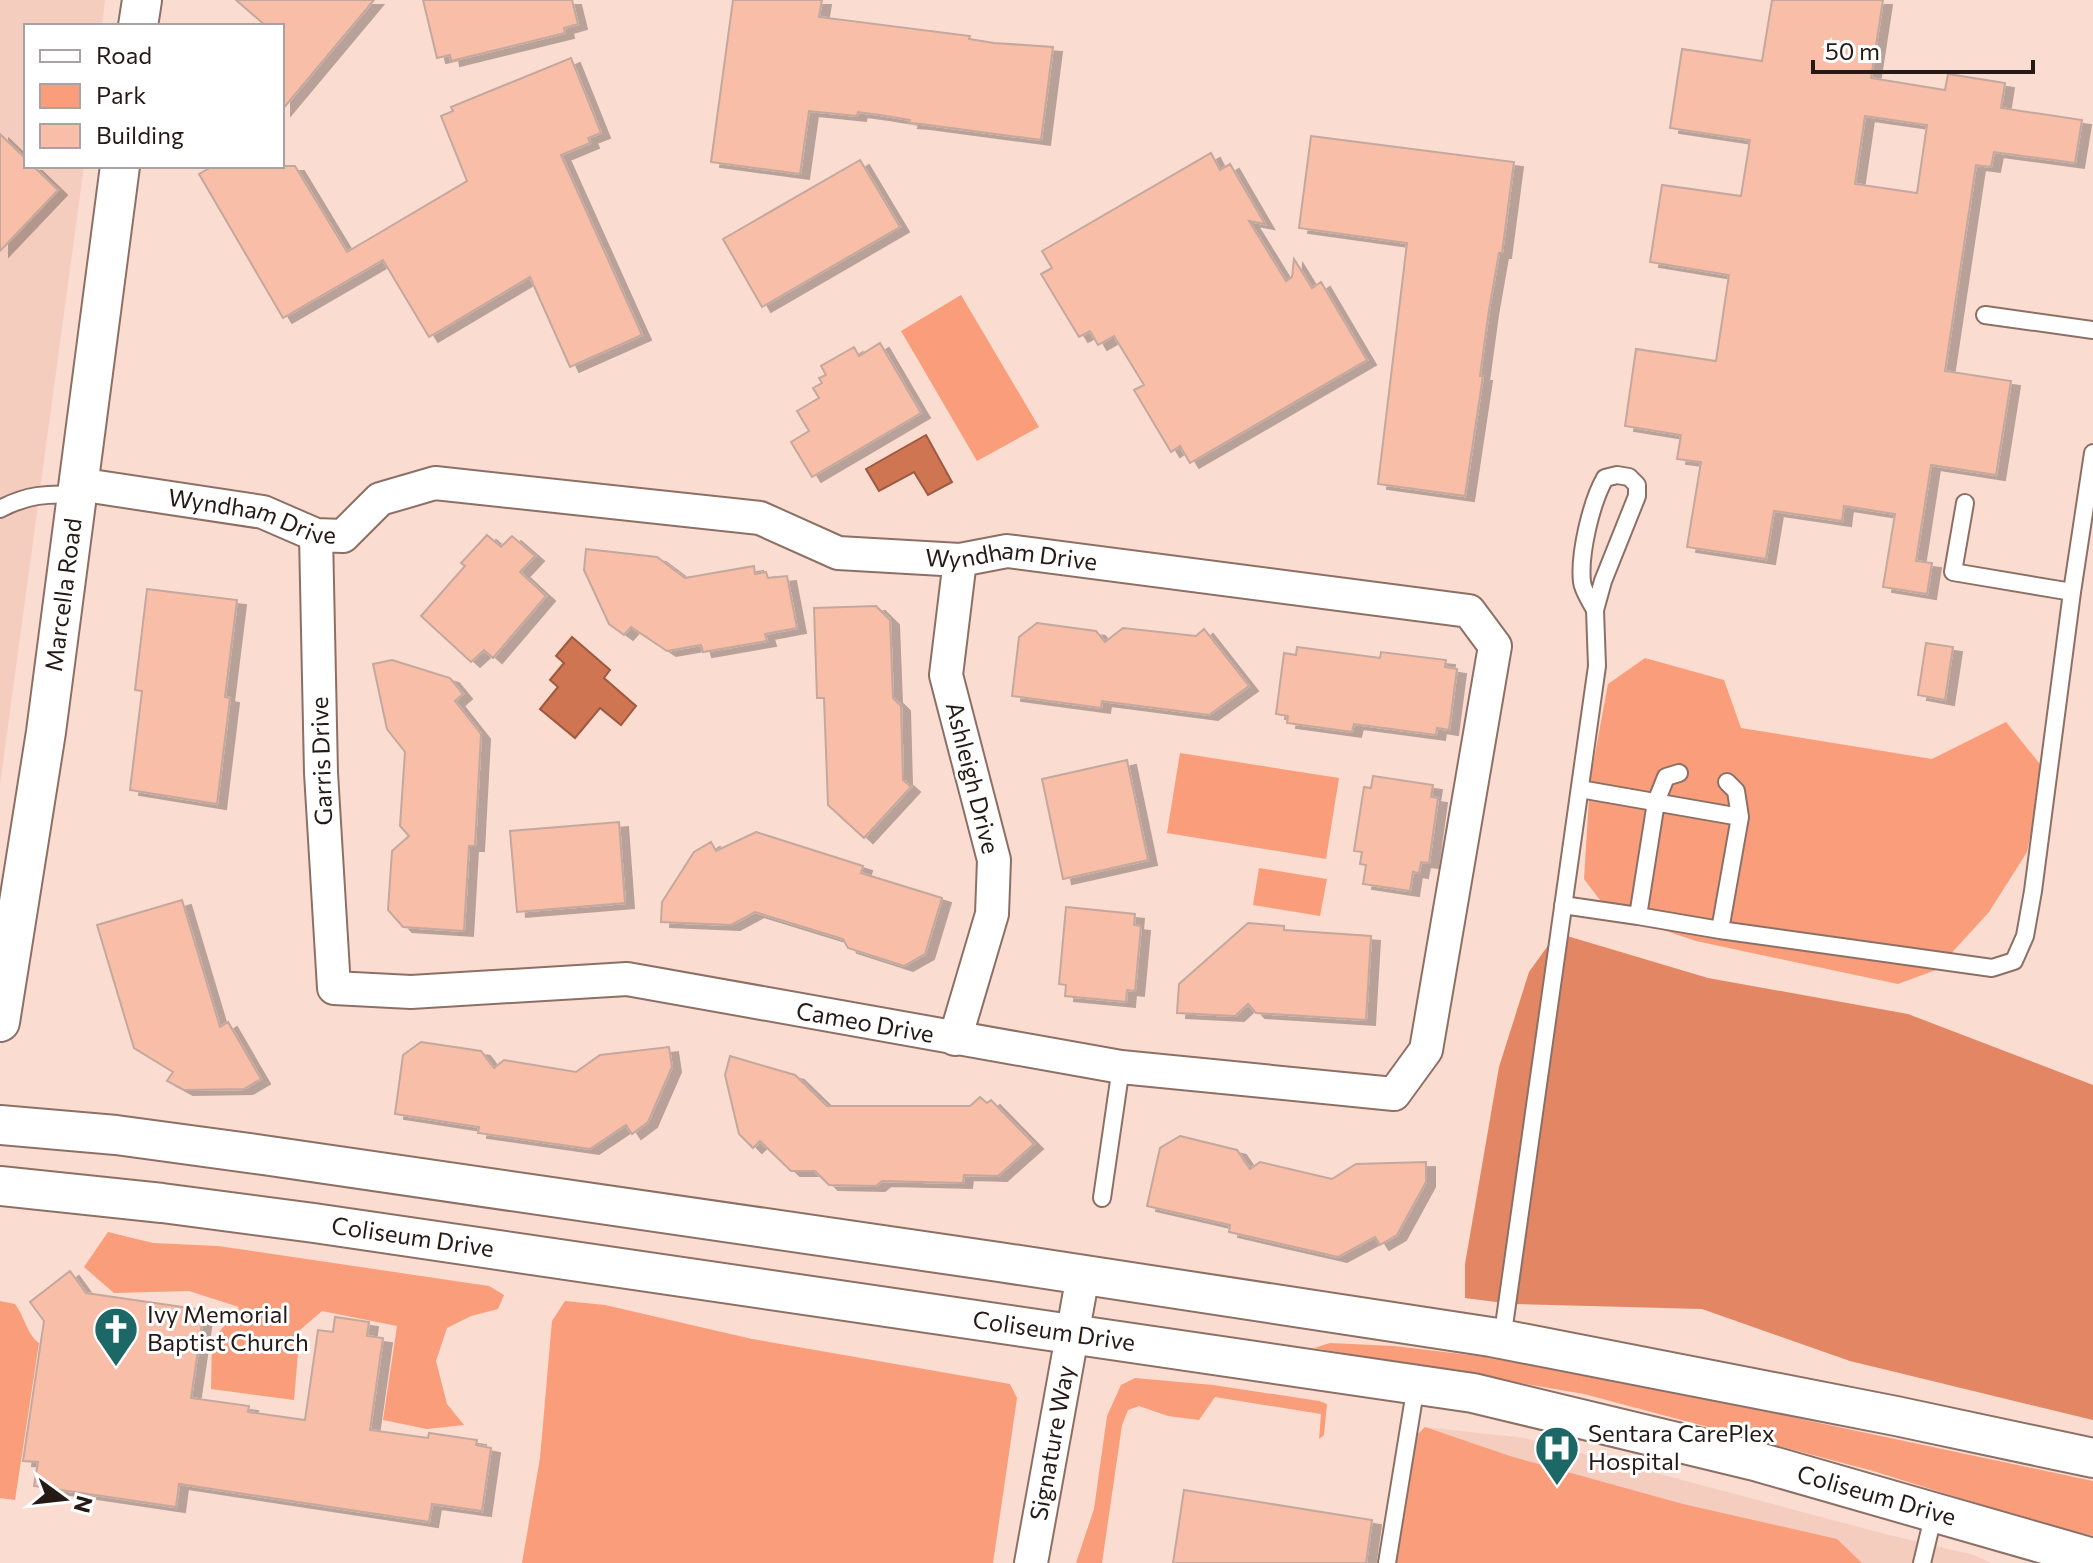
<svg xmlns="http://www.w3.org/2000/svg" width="2093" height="1563" viewBox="0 0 2093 1563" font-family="Commissioner,sans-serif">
<defs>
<filter id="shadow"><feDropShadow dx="9" dy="5" stdDeviation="0" flood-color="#0004"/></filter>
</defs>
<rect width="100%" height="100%" fill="#fbdcd0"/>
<!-- built -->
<path fill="#f4cdbf" d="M0,0H105L102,26H26V166H84L0,785Z
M1425,1427L1524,1438L1885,1534L1974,1555L1991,1563H1396L1412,1440Z"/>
<!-- green -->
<path fill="#fa9d7a" d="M961,295L1039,427L977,461L901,331Z
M1645,658L1724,680L1741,728L1932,759L2006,722L2044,769L2027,852L1989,912L1936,970L1898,984L1696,941L1609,912L1584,879L1590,781L1608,684Z
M1180,753L1339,778L1326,859L1167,833Z
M1259,868L1327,879L1320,916L1253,905Z
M108,1232L153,1243L218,1246L489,1286L504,1295L498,1309L471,1316L447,1328L436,1361L447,1404L464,1425L427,1429L383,1420L397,1326L322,1311L300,1330L294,1400L211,1389L212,1341L239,1307L189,1291L114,1293L84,1267Z
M0,1301L15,1304C24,1315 27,1335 39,1343L15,1500L0,1498Z
M565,1301L605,1305L752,1339L1010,1384L1017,1398L993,1563H522L540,1458L552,1321Z
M1330,1343L1394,1346L1537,1363L2093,1481V1536L2046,1525L1873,1471L1584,1394L1314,1348Z
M1135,1378L1213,1385L1319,1401L1327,1404L1324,1435L1319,1439L1321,1414L1215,1397L1199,1420L1168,1416L1139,1406L1128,1410L1122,1425L1102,1563H1076L1094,1509L1107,1416L1121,1385Z
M1425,1427L1510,1456L1683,1504L1837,1539L1862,1563H1396L1412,1440Z"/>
<!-- forest -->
<path fill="#e28663" d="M1557,933L1708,978L1908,1014L2093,1085V1420L1850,1361L1702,1309L1512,1304L1465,1298V1264L1499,1067L1529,972Z"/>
<!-- water -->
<path fill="#cf7552" stroke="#9c5a40" stroke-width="2" d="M926,435L952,482L928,495L914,472L879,491L866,469Z
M572,637L610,670L604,678L636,706L621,725L600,708L575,738L540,709L558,687L550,680L564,663L556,656Z"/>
<!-- building -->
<path fill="#f8bea8" stroke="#c5a89d" stroke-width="2" fill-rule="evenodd" filter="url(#shadow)" d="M236,0H374L282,110V26H266Z
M423,0H572L578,24L564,28L565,33L451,61L450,55L437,58Z
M733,0H822L819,17L970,36L969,39L994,43L1053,47L1041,140L921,124L909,123L910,120L880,115L858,112L857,116L809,111L800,174L711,162Z
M1772,0H1883L1871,78L1945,90L1948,74L2005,83L2001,108L2082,120L2075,163L1994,152L1991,167L1976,165L1945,371L2011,381L1996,475L1931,465L1916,561L1932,563L1927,594L1883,587L1895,514L1844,506L1842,521L1774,511L1766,559L1687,547L1701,462L1677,459L1681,435L1625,426L1636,349L1716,361L1729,275L1650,262L1662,185L1741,196L1750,140L1670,128L1682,49L1762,61ZM1865,116L1927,125L1917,193L1855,184Z
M571,58L601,133L588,138L590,143L561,155L642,335L570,367L530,277L429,337L383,260L283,318L199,174L213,166H295L347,252L467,181L441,116L453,111L451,107Z
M0,134L26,159V166H33L58,190L0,251Z
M1311,136L1514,162L1502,253H1499L1489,310L1480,376H1483L1465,496L1378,484L1407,243L1299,228Z
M1211,153L1220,170L1230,164L1265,224L1249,221L1286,281L1292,277L1294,259L1312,288L1321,282L1367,360L1190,463L1180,446L1171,452L1134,390L1144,385L1114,336L1098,345L1090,331L1079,337L1041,274L1052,268L1042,251Z
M860,160L900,227L762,307L723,239Z
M880,343L921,413L812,477L791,442L809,431L797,411L819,398L813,388L822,383L819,378L826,375L821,366L854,347L859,356Z
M487,535L501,547L512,536L535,556L520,572L546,596L493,658L484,650L471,662L421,616L465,566L461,563Z
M586,549L657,557L685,578L754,566L755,574L766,572L768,578L787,576L797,628L765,634L767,641L703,652L701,645L667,651L631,627L624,635L609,624L584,570Z
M147,589L237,600L225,697L230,698L217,804L130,790L142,691L135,690Z
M876,606L890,620L893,698L901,706L903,780L911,787L864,838L828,805L824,698H817L814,608Z
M1037,623L1096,631L1105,642L1123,628L1196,636L1204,629L1249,686L1209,715L1102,701L1101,708L1012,696L1019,637Z
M1926,643L1953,647L1945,700L1918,695Z
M1297,647L1380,658L1381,652L1446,660L1445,667L1457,669L1449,730L1437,728L1436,735L1354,724L1352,732L1287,723L1288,716L1276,714L1284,653L1296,655Z
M392,660L450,678L463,694L455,701L481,734L475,846H469L464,931L403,927L388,910L392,851L409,836L400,826L405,752L387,729L373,664Z
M1127,760L1148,860L1063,879L1042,779Z
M1373,776L1433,785L1431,797L1438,798L1429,863L1421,862L1419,873L1413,872L1410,891L1363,884L1366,865L1360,864L1362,852L1354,851L1364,787L1371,788Z
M619,822L625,903L517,912L510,831Z
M756,832L863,866L861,873L942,898L925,954L904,966L848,948L843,939L755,912L731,925L661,922L662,902L694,852L711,842L716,851Z
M182,900L220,1027L228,1022L261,1079L244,1089L184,1090L167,1081L173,1072L134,1048L97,925Z
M1066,907L1135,914L1134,925L1141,926L1135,991L1127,990L1126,1002L1065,996L1066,985L1059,984Z
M1248,923L1284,926V930L1371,936L1366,1020L1256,1013L1248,1004L1235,1016L1177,1013L1179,984Z
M421,1042L481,1051L494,1068L504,1060L576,1072L600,1055L669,1047L672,1067L648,1122L632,1134L626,1125L590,1149L478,1133L479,1127L395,1114L403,1055Z
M730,1056L795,1075L827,1106H970L980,1097L987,1103L991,1100L1034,1144L998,1176L964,1175L963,1183L882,1181L876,1186L829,1185L815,1171H791L760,1141L753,1148L739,1134L725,1075Z
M1180,1136L1237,1150L1250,1169L1260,1162L1332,1179L1356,1164L1426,1162V1182L1397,1235L1380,1245L1375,1237L1338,1257L1229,1232L1230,1225L1147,1206L1160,1148Z
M70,1271L86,1293L204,1310L191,1398L249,1406L248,1412L305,1420L318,1330L333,1332L335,1317L369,1322L367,1336L383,1338L370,1430L428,1438L429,1433L477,1440L476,1445L491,1448L482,1511L432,1504L429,1522L179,1484L176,1507L34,1486L38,1462L23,1461L44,1321L30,1302Z
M1184,1490L1372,1520L1366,1563H1173Z"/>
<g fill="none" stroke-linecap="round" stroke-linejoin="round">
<!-- service casing -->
<g stroke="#8c7066" stroke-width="20">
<path id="service" d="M1985,315L2093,330
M1965,503L1953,572L2072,592L2093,453
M0,509C26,495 48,493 77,495
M1679,773L1666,777L1656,802L1638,916L1720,930
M1727,782L1736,791L1740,817
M1580,789L1740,817L1720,930L1992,968L2014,961L2025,936L2033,891L2072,592
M1563,905L1638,916
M1102,1198L1121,1067
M1502,1340L1597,666L1595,610L1603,581L1637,496V485L1629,477L1617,475L1605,478C1591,503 1579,554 1582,582C1583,591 1591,602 1595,610
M1387,1563L1416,1385
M1922,1563L1934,1513"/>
</g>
<!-- minor casing -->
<g stroke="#8c7066" stroke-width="36">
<g id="minor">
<path id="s1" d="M78,484L263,512L316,535L343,536L380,499L435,483L760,518L838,553L960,560L1007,551L1469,611L1495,646L1426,1050L1394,1094L1121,1067L627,979L411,992L334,988L321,773L316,535"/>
<path d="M955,1039L992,914L994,860L946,675L960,560"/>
<path id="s2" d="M1031,1563L1083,1275"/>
</g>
</g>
<!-- tertiary casing -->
<g stroke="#8c7066" stroke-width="42">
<g id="tertiary">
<path d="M138,26L142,0"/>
<path id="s3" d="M0,1022L46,732L120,166"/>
<path d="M0,1125L116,1135L263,1155L999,1262L1491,1337L1896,1416L2093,1458"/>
<path id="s4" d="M0,1186L162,1203L314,1223L1473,1393L1755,1461L2093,1558"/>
</g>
</g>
<!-- service -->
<use href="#service" stroke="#fff" stroke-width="16"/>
<!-- minor -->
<use href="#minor" stroke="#fff" stroke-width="32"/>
<!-- tertiary -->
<use href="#tertiary" stroke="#fff" stroke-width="38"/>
</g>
<!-- icons -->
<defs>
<g id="church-pin" transform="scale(2.3)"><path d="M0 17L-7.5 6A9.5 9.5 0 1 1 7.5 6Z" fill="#1c6866" stroke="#fff"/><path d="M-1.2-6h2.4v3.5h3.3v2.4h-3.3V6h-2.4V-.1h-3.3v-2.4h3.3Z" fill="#fff"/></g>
<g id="hospital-pin" transform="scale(2.3)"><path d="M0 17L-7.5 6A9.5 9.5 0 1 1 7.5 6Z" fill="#1c6866" stroke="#fff"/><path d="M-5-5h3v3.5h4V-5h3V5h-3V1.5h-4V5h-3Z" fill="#fff"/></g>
</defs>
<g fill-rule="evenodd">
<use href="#church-pin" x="116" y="1329"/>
<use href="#hospital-pin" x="1557" y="1448"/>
</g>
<g text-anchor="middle" stroke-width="6" stroke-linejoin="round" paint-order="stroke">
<!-- street labels -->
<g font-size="24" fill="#251a16" stroke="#fff">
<text dy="8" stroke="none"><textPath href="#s1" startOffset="178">Wyndham Drive</textPath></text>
<text dy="8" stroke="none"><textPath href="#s1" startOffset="968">Wyndham Drive</textPath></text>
<text dy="8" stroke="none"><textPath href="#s3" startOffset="432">Marcella Road</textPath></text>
<text transform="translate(322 761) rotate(-92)" y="8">Garris Drive</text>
<text transform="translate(972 778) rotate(76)" y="8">Ashleigh Drive</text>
<text transform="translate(865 1023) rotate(10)" y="8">Cameo Drive</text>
<text dy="8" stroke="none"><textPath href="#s4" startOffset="416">Coliseum Drive</textPath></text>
<text dy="8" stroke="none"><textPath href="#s4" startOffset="1064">Coliseum Drive</textPath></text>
<text dy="8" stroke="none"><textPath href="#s2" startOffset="122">Signature Way</textPath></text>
<text dy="8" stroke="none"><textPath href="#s4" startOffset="1904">Coliseum Drive</textPath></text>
</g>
<!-- poi labels -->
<g font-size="24" fill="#251a16" stroke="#fff" text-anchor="start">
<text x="147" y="1323">Ivy Memorial<tspan x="147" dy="28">Baptist Church</tspan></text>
<text x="1588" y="1442">Sentara CarePlex<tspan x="1588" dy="28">Hospital</tspan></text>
</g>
</g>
<!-- legend -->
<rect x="24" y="24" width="260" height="144" fill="#ffffff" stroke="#a8a3a2" stroke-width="2"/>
<rect x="40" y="50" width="40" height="12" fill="#ffffff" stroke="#a8a3a2" stroke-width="2"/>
<text x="96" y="64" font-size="24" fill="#251a16">Road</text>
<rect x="40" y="84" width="40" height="24" fill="#fa9d7a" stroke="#a8a3a2" stroke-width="2"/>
<text x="96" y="104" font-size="24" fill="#251a16">Park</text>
<rect x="40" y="124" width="40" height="24" fill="#f8bea8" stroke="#a8a3a2" stroke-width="2"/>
<text x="96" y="144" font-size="24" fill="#251a16">Building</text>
<!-- north arrow -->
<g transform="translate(64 1499) rotate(105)" stroke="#ffffff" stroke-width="6" paint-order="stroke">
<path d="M0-6L14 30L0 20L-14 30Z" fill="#251a16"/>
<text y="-12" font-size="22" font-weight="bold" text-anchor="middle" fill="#251a16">N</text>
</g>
<!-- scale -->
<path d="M1813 60v12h220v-12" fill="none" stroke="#251a16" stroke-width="4"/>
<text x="1825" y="60" font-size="24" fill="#251a16" stroke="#ffffff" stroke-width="6" paint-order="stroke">50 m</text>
</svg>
